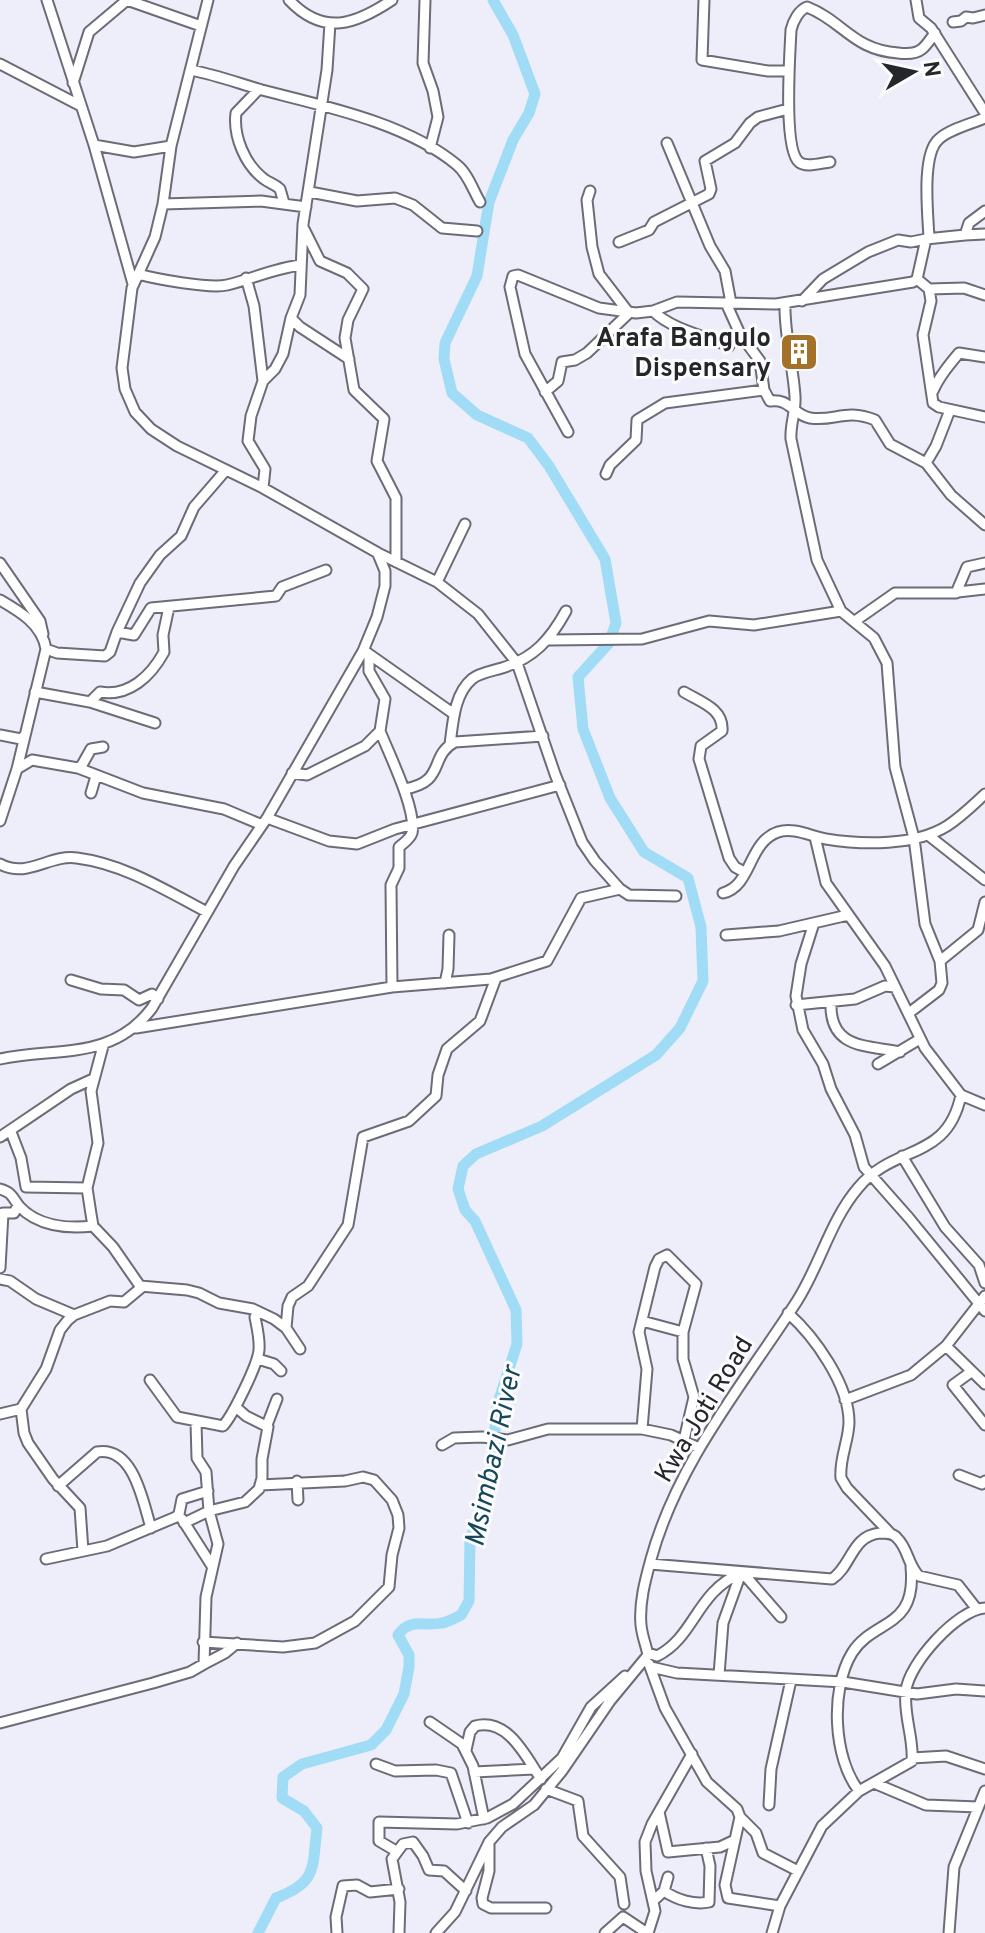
<svg xmlns="http://www.w3.org/2000/svg" width="985" height="1933" viewBox="0 0 985 1933" font-family="Overpass,sans-serif">
<rect width="100%" height="100%" fill="#edeef9"/>
<g fill="none" stroke-linecap="round" stroke-linejoin="round">
<!-- river -->
<path stroke="#a0dcf5" stroke-width="11" d="M258,1933L276,1898C318,1882 312,1868 317,1828L304,1811L282,1798L283,1777L302,1764L371,1745L386,1730L404,1694L409,1667V1655L398,1635C411,1617 424,1627 442,1623C448,1622 455,1618 461,1615L469,1601L470,1540L490,1485L497,1406L517,1344L516,1310L475,1221L465,1210L458,1189L463,1166L476,1154L542,1126L656,1055L680,1028L703,981L701,927L688,878L644,852L610,798L583,729L578,677L609,643L616,623L605,559L549,466L528,438L477,415L452,393L444,359L445,343L477,276L489,202L513,140L529,113L535,94L513,35L493,0"/>
<!-- minor casing -->
<g stroke="#6b6c76" stroke-width="13">
<path id="minor" d="M47,0L94,145L133,284
M127,0L201,26
M208,0L171,146L163,204L155,237L132,288L122,368L125,389L135,412L151,429L177,446L263,488L378,553L437,582L478,614L517,663L555,774L582,842L595,861L620,889L629,895L676,896
M289,0C324,37 356,24 392,0
M425,0L423,63L433,91L438,117L430,148
M704,0L702,60L768,71H788
M916,0L919,18L931,28L985,113
M953,22L961,21L966,17L973,18L985,15
M0,64L81,106
M191,70C216,75 238,83 262,90C324,106 407,123 457,165C468,174 473,190 480,202
M73,83L89,32L127,0
M259,89L236,113C233,136 245,165 264,179C269,183 275,184 280,189L284,203
M667,143L710,246L725,271L731,303
M94,145L134,152L171,146
M830,162C821,163 806,168 799,162C783,149 790,52 791,30C793,21 799,10 807,7C843,21 853,50 898,53C906,54 916,54 922,49C927,45 931,38 935,33
M590,191L587,200L592,247L599,274L629,313
M310,192L357,201L395,198L413,205L442,228L477,231
M163,204L261,201L306,207
M304,229L320,261L347,273L363,289L348,320L345,338L354,390L384,419L377,461L396,498V562
M965,235L985,234
M929,238C928,215 921,154 939,139C950,129 971,124 985,118
M619,242L649,230L654,222L709,194L711,189L705,161L735,143L750,123L758,117L788,109
M138,274C156,279 210,289 227,285C252,279 275,268 301,265
M246,278L254,306L263,381
M917,279L929,289L931,301L923,335L933,403L939,407L985,417
M929,289L964,288L985,295
M802,301L823,279L868,252L898,240L911,242L926,239
M726,303L740,334L760,361L764,390L770,401C790,398 793,415 810,418C835,422 845,408 875,420L890,444L926,463L951,495L985,525
M785,303C784,334 793,365 795,396C796,412 790,424 791,439L817,560L841,611L874,638L887,663L895,767L914,838L925,924L940,961
M653,311C671,329 705,336 729,346
M291,318L300,327L349,359
M933,391C939,377 949,365 959,353L985,357
M545,392L558,381L562,362L575,360L587,353L629,313
M568,432L525,354L510,287L513,276L518,275L599,308L636,313L653,311L677,302L776,304L913,282L917,279L926,239L965,235L969,223L985,211
M926,463L936,446L950,410
M606,474L610,465L636,440L637,420L665,403L764,390
M263,488L265,469L248,441L251,416L263,381L275,369L283,354L291,318L300,295L303,224L327,70L330,23
M0,563L40,621L43,634
M437,582L465,524
M958,592L985,589
M0,600C19,611 42,624 46,649L17,769L0,821
M855,621L895,593H956L967,567L985,563
M117,632L140,583L160,555L181,536L194,507L226,470
M549,640L642,639L709,621L754,625L841,611
M46,649L57,653L105,656L110,652L117,632L134,635L151,608L276,596L282,587L326,570
M366,652L454,714
M35,692L90,702L100,692C129,697 151,676 164,652L163,635L169,607
M684,692C701,702 724,709 722,731L701,746L699,759L729,858L735,867L744,872
M90,702L155,723
M380,731C389,754 417,810 412,833C410,839 404,843 399,847V868L391,885L392,987
M0,735L21,739L25,735
M450,744C453,723 454,694 472,679C479,673 492,671 502,668C534,658 550,640 566,611
M78,768L143,793L224,809L262,825
M17,769L32,760L78,768L82,765L91,749L103,747
M292,773L307,775L365,746L380,731L385,699L369,671V654
M404,789C447,782 428,756 455,742L543,736
M91,793L96,776
M267,818L329,841L357,844L395,829L560,785
M928,835L985,880
M815,837L826,883L885,966L925,1048L961,1095L985,1105
M0,864C28,879 49,854 77,858C124,864 165,890 207,912
M723,893C752,886 748,842 778,832C794,827 810,836 826,839C863,845 915,846 947,826C961,817 973,805 985,794
M814,923L801,964L796,996L803,1030L823,1064L831,1089L855,1135L864,1167L909,1218L985,1311
M726,935L779,931L848,915
M71,980L101,989L124,990L139,1000L152,994L158,999
M445,983L448,969L449,935
M831,1002C829,1049 866,1045 900,1052
M796,1005L855,999L885,986L895,987
M909,1013L939,990L942,983L940,961L978,930L985,902
M136,1028L392,987L491,979L547,961L581,898L620,889
M103,1046L91,1091L98,1143L87,1188L91,1214L93,1226L113,1247L140,1286L187,1290L199,1293L219,1303L253,1309L274,1319L286,1328L300,1349
M0,1059C57,1047 112,1061 152,1008L234,866L267,818L363,651L377,617L385,586V571L378,554
M878,1064L920,1039
M11,1132L21,1158L26,1187L87,1188
M0,1137L71,1089L93,1079
M902,1156L945,1227L979,1265L985,1283
M0,1189C12,1192 12,1197 19,1206C37,1226 67,1229 93,1226
M0,1268L3,1213H14L18,1205
M0,1279L10,1281L36,1299L74,1315
M788,1313C815,1337 849,1385 849,1422C849,1440 839,1459 841,1478L847,1488L890,1533
M642,1321L683,1332
M286,1328L288,1306L292,1297L308,1286L348,1225L363,1137L409,1121L436,1096L438,1075L447,1049L480,1021L496,978
M946,1346L985,1384
M258,1359L274,1364L281,1371
M971,1372L953,1385L985,1425
M150,1380L177,1417L223,1426C233,1415 258,1364 259,1350C260,1339 257,1328 255,1317L258,1312
M845,1400L911,1375L946,1346L985,1296
M0,1414L21,1409
M267,1425L277,1399
M642,1429L647,1369L639,1332L655,1267L659,1259L667,1255L696,1284L683,1332V1359L694,1397L684,1440
M442,1445L454,1438L482,1437L508,1440L548,1429H642L671,1435L699,1448
M959,1475L982,1484L985,1481
M297,1481L298,1500
M58,1486L97,1452C134,1446 143,1502 151,1528
M182,1519L212,1566
M184,1523L209,1511L245,1502L259,1489L262,1478V1459L268,1427L246,1416L237,1408
M83,1551L80,1508L53,1479L28,1443L24,1433L21,1409L46,1369L60,1330L68,1320L74,1315L110,1301L124,1302L142,1287
M46,1559L107,1546L176,1517L179,1514L182,1499L208,1491
M650,1564L832,1579C852,1566 851,1536 880,1533C887,1533 893,1533 897,1538C908,1548 908,1566 919,1576L958,1585L976,1608
M742,1572L781,1617
M203,1642L283,1647L315,1643L355,1621L389,1587L392,1555L399,1528L398,1515L392,1500L374,1480L363,1477L345,1481L260,1485
M648,1653L657,1656C695,1637 696,1592 741,1573
M204,1664L225,1653L237,1643
M649,1664L665,1708L707,1782L737,1809L740,1817L756,1833L763,1853L798,1871
M651,1667L677,1673L843,1682L917,1694L956,1689L985,1691
M719,1675L723,1623L741,1573
M430,1722L462,1744L473,1766L484,1819
M0,1723L153,1683L190,1672L204,1664L206,1597L218,1544L209,1511L206,1472L197,1458L196,1422
M466,1750L470,1732L475,1726C508,1717 526,1757 541,1779
M912,1758L946,1756L985,1769
M376,1764L395,1771L436,1770L451,1773L468,1823
M474,1772L534,1769
M874,1783L926,1805L978,1807
M546,1789L578,1801L583,1836L620,1877L624,1904
M859,1791C833,1758 830,1689 852,1653C874,1618 917,1630 911,1567
M769,1805L771,1769L791,1680
M659,1812L668,1852L720,1847L735,1840
M740,1817L725,1885L728,1898L780,1906
M489,1845V1871L482,1898L483,1904L491,1908H546
M396,1851L379,1841V1822L457,1824L487,1818L513,1804L562,1758L591,1707L625,1676
M664,1891C677,1900 694,1905 709,1902L710,1866L706,1848
M653,1901L664,1891L668,1877
M337,1933L336,1917L343,1886L357,1885L370,1892L399,1889
M399,1933L400,1902L392,1859L403,1844L413,1842L423,1856L429,1870L444,1871L466,1891
M436,1933L455,1912L489,1842L502,1827L534,1805L562,1771L610,1701L648,1655C646,1645 642,1636 641,1625C639,1603 645,1581 651,1559C678,1461 743,1385 797,1301C820,1265 830,1221 858,1188C895,1143 947,1162 961,1095
M605,1933L623,1917L647,1933
M648,1933L655,1911L646,1871L645,1842L652,1824L692,1754
M772,1933L780,1906L822,1826L859,1791L912,1761C914,1738 903,1715 906,1691C908,1664 958,1609 985,1608
M949,1933L954,1867L985,1791"/>
</g>
<!-- minor -->
<use href="#minor" stroke="#fff" stroke-width="9"/>
</g>
<!-- icons -->
<defs>
<g id="building-square" transform="scale(2)"><rect x="-9" y="-9" width="18" height="18" rx="4" fill="#a47129" stroke="#fcfcfe"/><path d="M-4-6H4V6H1V3H-1V6H-4ZM-2.5-4.3h1.7v1.8h-1.7ZM.8-4.3h1.7v1.8H.8ZM-2.5-1h1.7V.8h-1.7ZM.8-1h1.7V.8H.8Z" fill="#fff"/></g>
</defs>
<g fill-rule="evenodd">
<use href="#building-square" x="799" y="352"/>
</g>
<g text-anchor="middle" stroke-width="6" stroke-linejoin="round" paint-order="stroke">
<!-- poi labels -->
<g font-size="26" font-weight="bold" fill="#25262a" stroke="#fcfcfe" text-anchor="end">
<text x="771" y="346">Arafa Bangulo<tspan x="771" dy="30">Dispensary</tspan></text>
</g>
<!-- street labels -->
<g font-size="26" fill="#25262a" stroke="#fcfcfe">
<text transform="translate(703 1409) rotate(-59)" y="9">Kwa Joti Road</text>
</g>
<!-- water labels -->
<g font-size="28" font-style="italic" fill="#16485a" stroke="#fcfcfe">
<text transform="translate(492 1456) rotate(-78)" y="10">Msimbazi River</text>
</g>
</g>
<!-- north arrow -->
<g transform="translate(913 72) rotate(81)" stroke="#fcfcfe" stroke-width="6" paint-order="stroke">
<path d="M0-6L14 30L0 20L-14 30Z" fill="#25262a"/>
<text y="-12" font-size="22" font-weight="bold" text-anchor="middle" fill="#25262a">N</text>
</g>
</svg>
